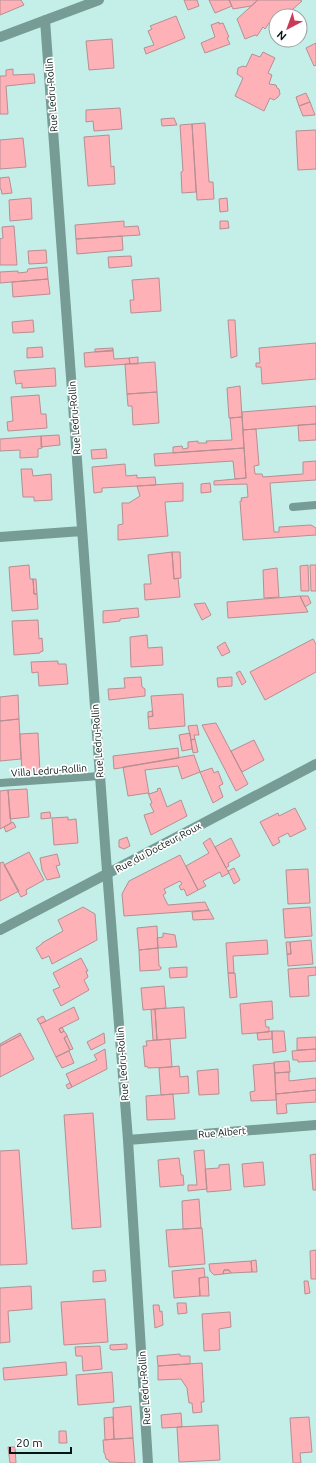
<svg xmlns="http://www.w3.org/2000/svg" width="316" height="1463" viewBox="0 0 316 1463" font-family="Ubuntu,sans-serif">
<rect width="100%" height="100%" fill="#c3efe8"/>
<!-- building -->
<path fill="#ffb1b8" stroke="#b58f92" d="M0,0H21L24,5L0,15Z
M184,0H197L199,6L188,10Z
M209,0H229L232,6L215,13Z
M229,0H258L251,6L233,9Z
M258,0H300L302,1L285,16L280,13L270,23H269L265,29L263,27L257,36L255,35L245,39L237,19Z
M176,16L185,38L146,54L144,48L154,45L148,31L152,29L150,26Z
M219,22V24L223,23L229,37L227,38L230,44L205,53L201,43L215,37L211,25Z
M112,39L114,68L89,70L86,41Z
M316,43V65L314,66L306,48Z
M263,52L275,58L268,73L272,75L269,84L276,85L277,88L279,89L280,94L278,97L274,100L270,98L264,111L235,96L243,78L237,74L238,68L243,66L246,67L252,54L260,57Z
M13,69V75L34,74L35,83L6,86L8,114H0V76H6V70Z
M306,93L310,102L299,106L296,97Z
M310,102L315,115L303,116L299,106Z
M120,108L122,129L94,131L93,121L86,122V110Z
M174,118L177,125L162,126L161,119Z
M205,123L209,182H213L214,199L197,200L192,124Z
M192,124L196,192L182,193L181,172L183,171L180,125Z
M316,130V169L298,170L296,131Z
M109,135L111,167L114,166L115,184L88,186L84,137Z
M23,138L26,167L0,169V140Z
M9,177L12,193L2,194L1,189H0V178Z
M31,198L32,219L10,221L9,200Z
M227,198L228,211L220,212L219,199Z
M124,221V227L138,226L140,235L76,239L75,225Z
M220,221H228L229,228L220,229Z
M14,226L17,265H0V239L3,238L2,227Z
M122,236L123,250L77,254L76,239Z
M46,250L47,263L29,264L28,251Z
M131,256L132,266L109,268L108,257Z
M47,267L48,279L0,283V272L18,271V273L27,272L28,269Z
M159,278L161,311L131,313L130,300H134L132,280Z
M48,279L50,294L13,297L12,282Z
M33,320L34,332L13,333L12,322Z
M228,320H235L237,356L231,358Z
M316,343V379L262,384L261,367H256V363H260L259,348Z
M42,347L43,357L27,358V348Z
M113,348V351L95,352V349Z
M113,350L114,359L129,358L130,364L85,367L84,353Z
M138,357V364H130L129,358Z
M155,362L157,392L127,394L125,364Z
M55,368L56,386L22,388V383L16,384L14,371Z
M240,386L242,417L229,418L227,388Z
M157,392L159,423L133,425L132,406H128L127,394Z
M39,395L41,414H46L47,428L8,431L7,422L13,421L11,397Z
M316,406V424L243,430L242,412Z
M242,417L244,448L173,453V447L182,446L183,449L188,448V442L198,441V443H207L206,441L232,440L230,418Z
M316,424V440L299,441L298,425Z
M256,429L259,465L254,466L255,474H262L263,477L303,474V462L316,461V480L270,483L274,532H279V527L311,525L316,528V535L243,540L240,501H242L241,498L248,497L247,484L214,485V481L246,478L243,430Z
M59,435L60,445L41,447V436Z
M41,436L42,448L38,449V457L20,458V450L0,451V439Z
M244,448L246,478L235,479L233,461L155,466L154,454Z
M106,449L107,458L92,459L91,450Z
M125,464L126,476L137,475V478L155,477L156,485L102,488V492L94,493L92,467Z
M21,469H32L33,476L51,474L52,500L34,501V497H23Z
M183,483V501L165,502L168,536L118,540V525L123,524L122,503H129L140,496L137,486Z
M210,483L211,492L201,493V484Z
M172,552H180L181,578L174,579Z
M172,552L174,579L178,578L180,597L145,600L144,584H151L148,555Z
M29,565L30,579H33L34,594H37L38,609L12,611L9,567Z
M308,565L309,591H301L300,566Z
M310,565H316V591H311Z
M277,568L279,597L264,598L263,570Z
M33,579H36L37,594H34Z
M300,596H308L311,603L305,607Z
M300,596L308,612L228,618L227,602Z
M205,603L211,615L202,620L194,604Z
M138,608L139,617L120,619V621L103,623V611Z
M38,620L39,639L42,638L43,651L40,652V653L14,655L12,621Z
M147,635L148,648L162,647L163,665L131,667L130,637Z
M313,639L316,644V672L265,700L250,672Z
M225,642L230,652L222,656L217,647Z
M58,661V664H66L68,684L39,686L38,672L32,673L31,662Z
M240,671L246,682L242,685L236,673Z
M141,677L142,687L145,689V696L109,700L108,689L125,688L124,678Z
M232,677V686L218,687L217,678Z
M183,694L185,726L149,729L148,717L153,716L151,696Z
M18,695L19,719L0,721V697Z
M152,711L153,716L148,717V712Z
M19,719L21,759L0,761V721Z
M216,723L248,784L236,791L202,725Z
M197,725L199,735H194L195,739L191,740L188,726Z
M38,733L40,772L22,774L20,734Z
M190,733L192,749L182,751L179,735Z
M195,739L198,752L193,753L191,740Z
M254,740L264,760L242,772L231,751Z
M178,748L179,758L114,769L113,756Z
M194,755L200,772L182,779L178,766L145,770L149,794L158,791L157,789L160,788L167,807L181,800L187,816L151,835L144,815L154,812L150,804L152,803L148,793L128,796L123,767Z
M212,768L214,773L218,771L223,784L219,786L223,797L213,803L200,772Z
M27,789L29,817L10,819L8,790Z
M8,790L11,823L0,829V791Z
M295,808L306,829L290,837L288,833L278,838L280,842L273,846L260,822L278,813L279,816Z
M50,812L51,818L41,819V813Z
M68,817V820L76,819L78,843L54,845L52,818Z
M13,822L16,827L6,832L4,827Z
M127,837L130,846L124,849L119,847V840Z
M210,838L229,873L222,877L220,872L203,881L206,886L198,890L186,866L209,853L203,843Z
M231,838L240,856L228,863L229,866L226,868L215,847Z
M29,852L44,880L26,890L27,894L21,897L4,865Z
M57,854L60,865L56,866L60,877L47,880L42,870L40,858Z
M180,855L198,890L187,896L184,889L181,890L179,886L182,884L180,881L164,889L166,893L163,895L168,905L205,902L209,910L124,916L122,894L129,881Z
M3,862L19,891L0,901V863Z
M234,868L240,880L234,884L228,871Z
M308,869L310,903L288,904L286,870Z
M83,907L95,914L97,940L52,964L49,956L42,959L36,948L42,944V943L63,931L58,920Z
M310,907L312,936L285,938L283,909Z
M209,910L214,919L193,920L192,912Z
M157,926L158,948L139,950L137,928Z
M163,933L175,935L177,947L158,948L157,938L163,937Z
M267,940L268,954L233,956L234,973H228L226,943Z
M311,940L313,964L288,966L287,954H291L290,942Z
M286,942H290L291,954H287Z
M158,948L159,966L161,967V969L159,970L140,971L139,950Z
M81,958L88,971H86L88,977L84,980L89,990L61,1006L53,990L60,987L53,973Z
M187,967V977L170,978L169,968Z
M316,967V975L308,976L309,996L290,997L288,969Z
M228,973H235L237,997L230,998Z
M164,986L166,1008L143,1010L141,988Z
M272,1001L273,1019L265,1020L266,1027H269V1032L242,1034L240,1004Z
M74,1007L79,1019L59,1029L61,1033L64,1031L67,1035V1036L64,1038L70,1050L56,1057L40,1024Z
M184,1007L186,1038L157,1040L155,1009Z
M155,1009L157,1040H153L151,1010Z
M43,1016L46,1021L40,1024L37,1019Z
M62,1027L64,1031L61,1033L59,1029Z
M272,1031V1039L258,1040L257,1033Z
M272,1031H284L286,1051L273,1053Z
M20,1033L21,1035L0,1046V1044Z
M104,1033L105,1043L91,1050L87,1042Z
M21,1035L34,1059L0,1077V1046Z
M67,1036L73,1049L70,1050L64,1038Z
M316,1037V1049L297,1050V1038Z
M170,1039L172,1067L148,1068L147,1066L145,1067L143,1046H147L146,1041Z
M105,1049L107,1069L72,1087L66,1074L97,1060L94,1055Z
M316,1049V1061L298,1062V1060H293L292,1051Z
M69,1051L74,1063L62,1068L56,1057Z
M289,1061L290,1072L275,1073L274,1062Z
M274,1063L276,1100L251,1101L250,1092L255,1091L253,1065Z
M179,1066L180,1077L188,1076L189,1093L161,1095L159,1068Z
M218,1069L219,1094L199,1095L197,1071Z
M289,1072V1081L316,1078V1090L276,1094L275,1073Z
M70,1083L72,1087L68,1089L66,1085Z
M316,1090V1102L286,1104L287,1113L277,1114L276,1094Z
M173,1094L175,1119L147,1120L146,1096Z
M93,1113L101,1227L72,1229L64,1115Z
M19,1150L27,1264L0,1265V1151Z
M204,1150L207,1189L188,1191V1185H197L194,1151Z
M316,1154V1190H313L310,1155Z
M179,1158L181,1175H183L184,1185L160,1187L158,1160Z
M263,1162L265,1185L244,1187L242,1164Z
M229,1164L231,1190L207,1192L205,1169L219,1168V1165Z
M199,1199L201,1228L183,1229L182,1201Z
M202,1228L205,1264L169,1267L166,1230Z
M316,1250V1279H311L310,1251Z
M256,1260L257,1272H252L251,1261Z
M251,1261L252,1272L231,1273L229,1270H224L223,1274L214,1275L210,1271L209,1264Z
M204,1268L205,1277L199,1278L200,1296L174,1298L172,1271Z
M105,1270L106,1281L93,1282V1271Z
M224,1270H229L231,1273L223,1274Z
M208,1277L209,1296H200L199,1278Z
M304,1281H308L310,1293L305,1294Z
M31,1286L32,1309L8,1311L10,1342L0,1343V1288Z
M105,1299L108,1342L64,1345L61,1302Z
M177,1303H186L187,1313L178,1314Z
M153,1305H159L160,1312L162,1311L163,1325L155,1328Z
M230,1312L231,1327L219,1329L220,1350L204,1351L202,1314Z
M127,1344V1349L113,1350L110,1349V1345Z
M100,1346L102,1369L83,1371L82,1356H76L75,1347Z
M180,1354V1356H190V1364L158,1366L157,1356Z
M66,1362L67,1375L4,1380L3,1368Z
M202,1363L204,1402H201L202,1412L193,1413L192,1403H189L187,1388L181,1379L158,1380V1366Z
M112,1372L114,1402L78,1405L76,1375Z
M131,1406L133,1438L114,1439L113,1408Z
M181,1413L182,1427L162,1428L161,1415Z
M113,1417L114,1439L105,1440L104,1418Z
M309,1417L312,1452L300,1453L301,1463H293L290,1418Z
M218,1425L220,1460L179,1462L177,1427Z
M59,1431H66L67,1443H59Z
M133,1438L135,1463L109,1462V1460L106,1459L105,1454L104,1453L103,1440Z
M8,1447H15L16,1463H10Z"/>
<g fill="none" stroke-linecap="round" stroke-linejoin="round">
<!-- lane -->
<path stroke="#779b95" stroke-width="8" d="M293,507L316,505
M0,783L100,776"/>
<!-- street -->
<path stroke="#779b95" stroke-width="10" d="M45,20L106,858L128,1140L148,1463
M0,37L99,0
M0,537L82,531
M0,930L316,764
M128,1140L316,1125"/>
</g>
<g text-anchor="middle" stroke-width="3.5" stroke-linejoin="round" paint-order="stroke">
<!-- street labels -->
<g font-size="10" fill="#051513" stroke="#fff">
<text transform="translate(51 95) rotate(-94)" y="4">Rue Ledru-Rollin</text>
<text transform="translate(74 418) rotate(-94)" y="4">Rue Ledru-Rollin</text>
<text transform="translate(97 741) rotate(-94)" y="4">Rue Ledru-Rollin</text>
<text transform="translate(49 770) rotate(-4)" y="4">Villa Ledru-Rollin</text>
<text transform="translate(158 847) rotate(-28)" y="4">Rue du Docteur Roux</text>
<text transform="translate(122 1064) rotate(-94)" y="4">Rue Ledru-Rollin</text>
<text transform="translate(222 1132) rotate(-5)" y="4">Rue Albert</text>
<text transform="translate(144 1388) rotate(-94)" y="4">Rue Ledru-Rollin</text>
</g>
</g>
<!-- north arrow -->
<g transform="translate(288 28) rotate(221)"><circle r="19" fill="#ffffff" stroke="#9ba1a1"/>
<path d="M0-3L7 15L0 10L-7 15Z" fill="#ca3a57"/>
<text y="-6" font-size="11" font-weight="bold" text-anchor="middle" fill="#051513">N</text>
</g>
<!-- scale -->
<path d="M10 1447v6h61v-6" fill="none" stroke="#051513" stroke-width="2"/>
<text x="16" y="1447" font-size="12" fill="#051513" stroke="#ffffff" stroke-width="3" paint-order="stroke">20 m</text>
</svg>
